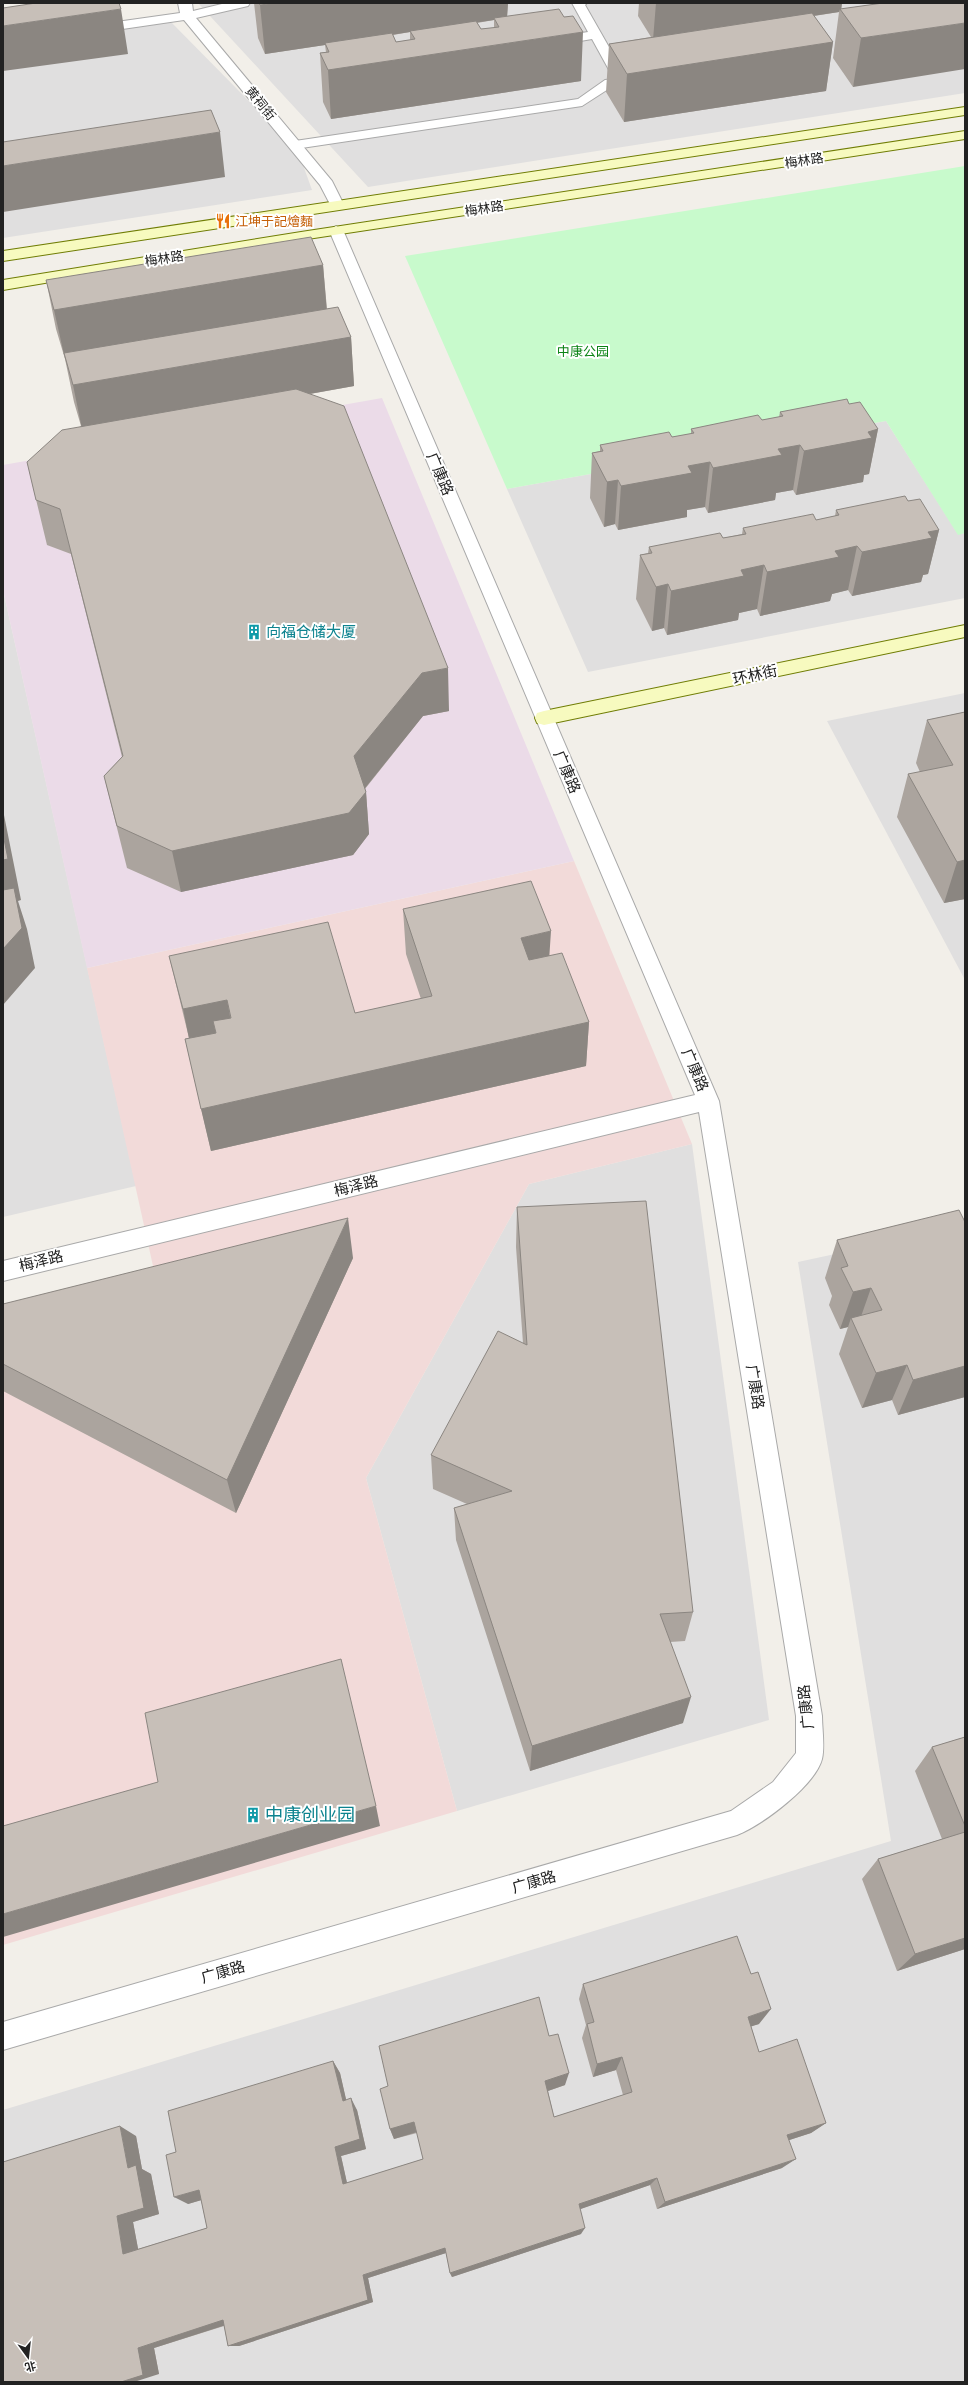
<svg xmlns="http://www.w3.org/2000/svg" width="968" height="2385" viewBox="0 0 968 2385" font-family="'PT Sans Narrow','Noto Sans SC',sans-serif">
<rect width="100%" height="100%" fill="#f2efe9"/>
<!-- residential -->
<path fill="#e0dfdf" d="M198,3H965V93L368,187Z
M171,22L298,151L312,190L3,238V47Z
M886,421L958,534L965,533V598L588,672L507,489Z
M3,590L136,1186L3,1217Z
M965,693V980L827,721Z
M692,1144L769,1720L457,1811L366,1478L529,1184Z
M965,1226V2382H3V2110L891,1841L798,1262Z"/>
<!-- commercial -->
<path fill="#f2dad9" d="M574,861L692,1144L529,1184L366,1478L457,1811L3,1945V1312L155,1275L87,968Z"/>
<!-- industrial -->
<path fill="#ebdbe8" d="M382,398L574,861L87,968L3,590V465Z"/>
<!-- park -->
<path fill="#c8facc" d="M965,166V533L958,535L886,421L507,489L405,256Z"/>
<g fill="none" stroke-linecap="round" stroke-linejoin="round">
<!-- lane casing -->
<g stroke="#a9a9a9" stroke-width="2">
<path id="lane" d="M572,3H587L585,5L626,77H636L638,80L636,83L613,86L582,106L295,149L289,145L295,141L578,99L605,80L614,79L592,39L557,45L551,41L557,37L588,32Z"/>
</g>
<!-- street casing -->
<g stroke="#a9a9a9" stroke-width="2">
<path id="street" d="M178,3H192L193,11L226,3H250L248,6L196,18L332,181L344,205L342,208H332L320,185L184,20L95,33L88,29L95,25L180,13Z
M336,226L343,230L719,1101L822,1716C822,1729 825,1746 822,1759C815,1786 762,1825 737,1835L3,2050V2022L731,1811L773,1782L796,1753V1716L699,1112L3,1281V1261L695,1095L329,230Z"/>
</g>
<!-- secondary casing -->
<g stroke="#707d05" stroke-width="2">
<path id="secondary" d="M965,107V115L3,261V251Z
M965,131V139L301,240L3,290V280L301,232Z
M965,625V637L544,725L537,723L535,718L537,713L544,711Z"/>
</g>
<!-- lane -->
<use href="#lane" fill="#fff" fill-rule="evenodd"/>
<!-- street -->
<use href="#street" fill="#fff" fill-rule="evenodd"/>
<!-- secondary -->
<use href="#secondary" fill="#f7fabf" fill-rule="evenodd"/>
</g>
<!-- wall -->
<path fill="#aba49e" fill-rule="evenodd" d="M254,3H508L507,16L581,81L331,119L323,102L320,53L326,52L325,45L265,54L258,38ZM494,20V28L481,29L477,23ZM410,32V40L396,42L393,35Z
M639,3H842L841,9L883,3L853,87L833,58L839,12L814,16L833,42L826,91L624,122L606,92L609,44L651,37L638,16Z
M323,265L327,309L351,337L354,386L310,394L449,711L423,716L365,789L366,792L369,834L353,855L181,892L127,868L104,776L122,757L71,554L47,545L27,462L81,426L74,402L65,359L56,329L46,280Z
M849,404L878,429L869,474L864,475L863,482L796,495L793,490L776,493L775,500L708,513L705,507L687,510V517L618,530L615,524L604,527L590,498L592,453L600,451V445L672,437L691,434V429L762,420L779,417L780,412Z
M908,501L939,530L928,574L923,575L921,582L852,596L848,590L832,594L830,601L760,616L757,609L739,613L738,620L667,635L664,628L652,631L636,599L640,555L648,553L649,547L723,538L742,534L743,528L816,520L835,516L836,510Z
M965,712V899L944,903L897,817L908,774L920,772L916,763L927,720Z
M403,909L549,955L589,1022L586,1066L211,1151L185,1039L189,1038L169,956L355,1013L421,999L406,954Z
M517,1207L693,1612L685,1641L670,1642L683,1723L530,1771L456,1540L454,1508L467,1504L433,1489L431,1455L523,1343L516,1247Z
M965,1222V1397L898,1415L892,1400L862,1408L839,1354L848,1327L840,1329L829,1305L832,1296L825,1278L837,1240Z
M353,1258L236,1513L3,1391V1304Z
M965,1737V1949L897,1971L862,1879L878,1859L942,1839L915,1771L932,1747Z
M583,1984L759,2024L751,2026L759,2052L826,2123L811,2133L789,2140L782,2168L657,2209L650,2185L580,2209L581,2234L452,2277L450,2273L446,2253L368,2278L373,2302L239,2346H228L224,2326L154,2348L159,2374L3,2382L136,2136L142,2169L151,2174L159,2214L133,2222L138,2249L207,2228L201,2200L188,2204L176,2152L333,2061L340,2073L346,2100L357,2110L366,2149L341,2156L347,2183L423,2159L417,2133L394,2139L390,2129L549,2036L565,2085L548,2091L554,2117L623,2095L616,2070L593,2077L582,2038L586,2025L579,1999Z"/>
<!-- shaded-wall -->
<path fill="#8b8681" d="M276,3H508L507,18H494V20L411,32L410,31V32L326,45L325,43V45L265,54L260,5Z
M656,3H842L841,11L840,9L839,12L653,40Z
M121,9L128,54L3,71V26Z
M965,23V69L853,87L861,38Z
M583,32L581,81L331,119L328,70Z
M833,42L826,91L624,122L627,74Z
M220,132L225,177L3,212V166Z
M323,265L327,314L64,353L65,359L54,310Z
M351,337L354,386L83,434L73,385Z
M878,429L869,474L864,475L863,482L796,495L804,451L868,432Z
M800,445L793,490L776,493L775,500L708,513L713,468L778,449Z
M710,462L705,507L687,510V517L618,530L621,486L688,466Z
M618,480L615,524L604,527L607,482Z
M939,530L928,574L923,575L921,582L852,596L862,552L928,532Z
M857,546L848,590L832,594L830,601L760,616L767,572L835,551Z
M764,565L757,609L739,613L738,620L667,635L671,591L741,570Z
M668,584L664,628L652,631L656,587Z
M448,668L449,711L423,716L357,798L354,756L422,673Z
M366,792L369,834L353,855L181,892L172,851Z
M3,810L21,900L18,901L27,929L35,968L3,1005Z
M965,860V899L944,903L957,862Z
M551,931L548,976L520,982L521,938Z
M227,1000L235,1044L213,1021L219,1047L192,1053L183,1009Z
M589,1022L586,1066L211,1151L201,1109Z
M348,1218L353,1258L236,1513L227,1480Z
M871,1288L858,1325L851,1318L848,1327L840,1329L853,1292Z
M907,1365L892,1400L862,1408L876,1373Z
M965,1366V1397L898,1415L913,1380Z
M691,1697L683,1723L530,1771L532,1746Z
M376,1806L380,1826L3,1937V1914Z
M965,1938V1949L897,1971L915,1954Z
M771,2009L759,2024L737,2031L748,2017Z
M622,2057L616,2070L593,2077L597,2064Z
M333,2061L340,2073L349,2112L343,2101Z
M569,2073L565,2085L542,2093L545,2081Z
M351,2098L357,2110L366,2149L341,2156L349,2192L343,2184L335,2147Z
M414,2122L417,2132L394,2139L390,2129Z
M826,2123L811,2133L774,2145L787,2135Z
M120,2126L136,2136L142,2169L151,2174L159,2214L133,2222L140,2259L123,2254L117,2216L128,2168Z
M796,2159L782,2168L657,2209L665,2202Z
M657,2178L650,2185L575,2211L579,2204Z
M199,2190L212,2197L188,2204L174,2197Z
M585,2228L581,2234L452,2277L450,2273Z
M445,2248L446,2253L368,2278L373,2302L239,2346H228L363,2275Z
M223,2320L235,2322L154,2348L159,2374L134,2382H121L138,2348Z"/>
<!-- building -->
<path fill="#c7bfb8" stroke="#8b8681" d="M36,3H119L121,9L3,26V8Z
M259,3H276L260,5Z
M883,3H965V23L861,38L840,9Z
M559,9L564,17L573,16L583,32L328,70L320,53L329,52L325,43L392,33L396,42L415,39L410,31L476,21L481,29L499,27L494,18Z
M812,13L833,42L627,74L609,44Z
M211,110L220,132L3,166V142Z
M311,237L323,265L54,310L46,280Z
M338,307L351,337L73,385L64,353Z
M296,389L344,406L448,668L422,673L354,756L366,792L349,813L172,851L117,826L104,776L123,756L60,509L36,500L27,462L62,430Z
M847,399L849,404L860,402L878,429L868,432L872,438L804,451L800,445L778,449L782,455L713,468L710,462L688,466L692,473L621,486L618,480L607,482L592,453L603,451L600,445L669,432L672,437L694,433L691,429L758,415L762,420L783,416L780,412Z
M905,496L908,501L920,499L939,530L928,532L932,538L862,552L857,546L835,551L839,557L767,572L764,565L741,570L744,576L671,591L668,584L656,587L640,555L652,553L649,547L720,533L723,538L746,534L743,528L813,514L816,520L839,515L836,510Z
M965,712V860L957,862L908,774L953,765L927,720Z
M3,834L8,859L3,860Z
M531,881L551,931L521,938L529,960L562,953L589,1022L201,1109L185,1039L216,1033L213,1021L231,1018L227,1000L183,1009L169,956L328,922L355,1013L432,996L403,909Z
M14,888L22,928L3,949V890Z
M646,1201L693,1612L660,1614L691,1697L532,1746L454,1508L512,1491L431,1455L498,1331L527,1345L517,1207Z
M959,1210L965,1222V1366L913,1380L907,1365L876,1373L851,1318L882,1310L871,1288L853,1292L841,1268L848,1266L837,1240Z
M348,1218L227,1480L3,1364V1304Z
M341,1659L376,1806L3,1914V1826L158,1782L145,1713Z
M965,1737V1826L932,1747Z
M965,1832V1938L915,1954L878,1859Z
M737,1936L751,1974L758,1972L771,2009L748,2017L759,2052L797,2039L826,2123L787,2135L796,2159L665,2202L657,2178L579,2204L585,2228L450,2273L445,2248L363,2275L368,2300L228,2346L223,2320L138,2348L143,2375L121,2382H3V2162L120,2126L128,2168L136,2165L144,2208L117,2216L123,2254L207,2228L199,2190L174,2197L166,2155L176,2152L168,2111L333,2061L343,2101L351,2098L360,2139L335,2147L343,2184L423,2159L414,2122L390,2129L380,2089L388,2086L379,2046L539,1997L549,2036L558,2034L569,2073L545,2081L554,2117L632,2092L622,2057L597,2064L587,2024L594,2022L583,1984Z"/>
<!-- icons -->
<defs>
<g id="restaurant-bare" transform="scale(1.2)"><path d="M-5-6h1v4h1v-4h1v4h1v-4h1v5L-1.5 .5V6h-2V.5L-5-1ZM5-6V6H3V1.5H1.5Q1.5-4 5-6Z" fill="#e8710a" stroke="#fff" stroke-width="2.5" paint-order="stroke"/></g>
<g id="building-bare" transform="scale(1.2)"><path d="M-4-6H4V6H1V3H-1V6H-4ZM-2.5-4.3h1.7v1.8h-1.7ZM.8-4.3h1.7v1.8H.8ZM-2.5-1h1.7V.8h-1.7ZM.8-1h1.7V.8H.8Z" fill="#0f9aa8" stroke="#fff" stroke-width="2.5" paint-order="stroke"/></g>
</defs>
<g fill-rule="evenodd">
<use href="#restaurant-bare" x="223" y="221"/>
<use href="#building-bare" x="254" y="632"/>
<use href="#building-bare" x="253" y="1815"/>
</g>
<g text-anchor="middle" stroke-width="4" stroke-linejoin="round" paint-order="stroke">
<!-- far-street labels -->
<g font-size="13" fill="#222" stroke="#fff">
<text transform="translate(261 103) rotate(51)" y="5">黄祠街</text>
<text transform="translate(804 160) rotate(-9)" y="5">梅林路</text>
<text transform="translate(484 208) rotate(-9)" y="5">梅林路</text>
<text transform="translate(164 258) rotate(-9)" y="5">梅林路</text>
</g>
<!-- far-food labels -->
<g font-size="13" fill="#c56008" stroke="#fff" text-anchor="start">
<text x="235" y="226">江坤于記燴麵</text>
</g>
<!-- far-park labels -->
<g font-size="13" fill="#0c8416" stroke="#fff">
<text x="583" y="356">中康公园</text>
</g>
<!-- street labels -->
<g font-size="15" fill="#222" stroke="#fff">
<text transform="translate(440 474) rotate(67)" y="5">广康路</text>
<text transform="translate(755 675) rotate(-12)" y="5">环林街</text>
<text transform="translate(567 772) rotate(67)" y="5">广康路</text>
<text transform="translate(695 1070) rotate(67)" y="5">广康路</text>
<text transform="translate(356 1186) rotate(-14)" y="5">梅泽路</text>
<text transform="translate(41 1261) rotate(-14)" y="5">梅泽路</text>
<text transform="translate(755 1387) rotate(81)" y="5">广康路</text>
<text transform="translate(806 1707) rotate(-96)" y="5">广康路</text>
<text transform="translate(534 1882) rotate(-16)" y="5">广康路</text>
<text transform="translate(223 1972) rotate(-16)" y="5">广康路</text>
</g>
<!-- culture labels -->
<g font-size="15" fill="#0d838f" stroke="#fff" text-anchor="start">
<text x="266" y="637">向福仓储大厦</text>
</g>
<!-- near-culture labels -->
<g font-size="18" fill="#0d838f" stroke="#fff" text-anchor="start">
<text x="265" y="1821">中康创业园</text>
</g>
</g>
<!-- border -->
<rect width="968" height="2385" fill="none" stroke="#222222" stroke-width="8"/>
<!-- north arrow -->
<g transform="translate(28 2357) rotate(165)" stroke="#ffffff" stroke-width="3" paint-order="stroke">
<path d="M0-3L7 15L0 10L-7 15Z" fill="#222222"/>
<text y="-6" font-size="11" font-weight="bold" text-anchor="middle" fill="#222222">北</text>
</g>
</svg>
